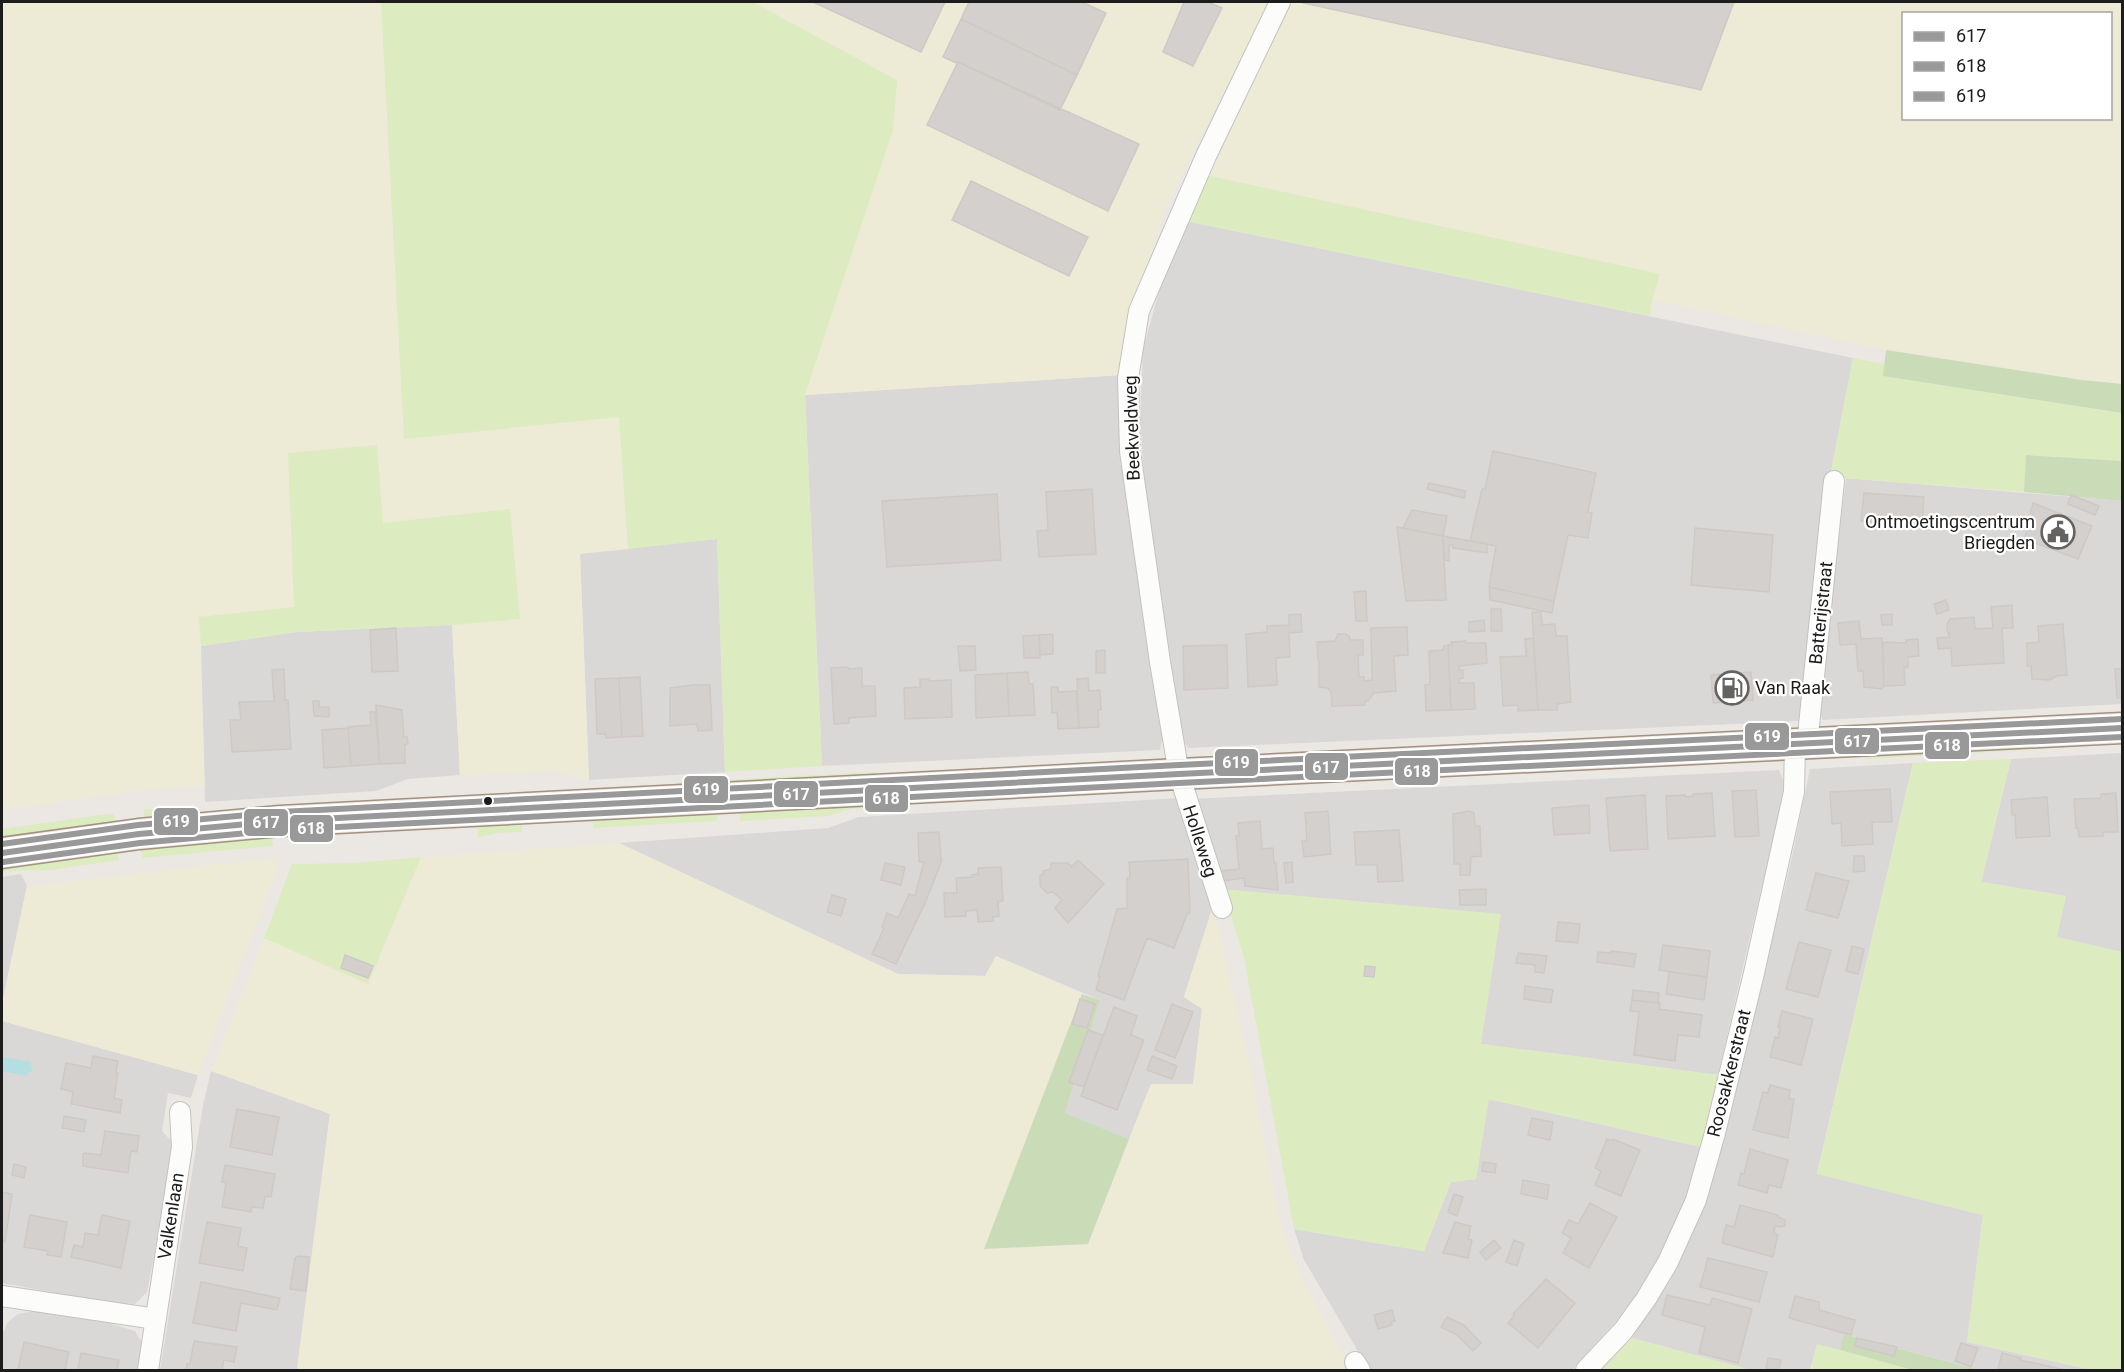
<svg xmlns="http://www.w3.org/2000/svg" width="2124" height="1372" viewBox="0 0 2124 1372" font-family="Roboto,sans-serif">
<rect width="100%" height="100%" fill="#ebe8e4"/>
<!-- residential -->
<path fill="#dad8d6" d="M1186,221L1853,358L1830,477L1800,721L1188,748L1178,730L1166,632L1146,501L1140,420L1143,350L1161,283Z
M1121,375L1165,724L1160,750L822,766L805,395Z
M1846,478L2122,501V704L1822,720L1819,701Z
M717,539L725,772L589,780L580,553Z
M452,625L460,775L408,779L376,791L205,802L201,646L296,632Z
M2122,753V952L2056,937L2066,896L1981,882L2011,759Z
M1913,763L1817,1173L1983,1215L1967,1342L2093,1370H1979L1845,1334L1840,1350L1817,1345L1810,1370H1750L1632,1338L1671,1279L1698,1221L1720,1152L1790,866L1810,769Z
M1779,770L1787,790L1762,885L1718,1075L1481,1044L1223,888L1191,799Z
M1180,798L1213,906L1184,997L1202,1009L1193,1085L1151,1084L1129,1139L1065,1113L1100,1000L996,956L985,976L898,974L619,843L828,828L859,817Z
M21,874L27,886L2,1004V877Z
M2,1021L198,1075L191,1098L168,1093L162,1131L176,1146L147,1292L135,1304L105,1302L2,1283Z
M211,1071L330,1113L297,1370H160L203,1105Z
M1488,1099L1701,1147L1678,1220L1659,1263L1614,1324L1572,1370H1369L1304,1260L1294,1229L1424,1251L1451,1182L1476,1179Z
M34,1311L109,1323L135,1331L144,1346L138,1370H2V1334L8,1322L18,1314Z"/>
<!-- religious -->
<path fill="#d9d8d6" d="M2099,523L2122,532V543L2100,600L2074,588L2066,606L2006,584L1949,588L1945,530L2015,525V538L2080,564Z"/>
<!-- farmland -->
<path fill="#edebd6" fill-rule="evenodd" d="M2,2H381L404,439L619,417L628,549L580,554L589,780L556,771L460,775L452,625L520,619L509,509L383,523L377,445L288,453L294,608L199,617L205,786L150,789L2,810Z
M753,2H1268L1165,209L1131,316L1121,375L805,395L893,130L897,80Z
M1291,2H2122V384L2082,380L1886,350L1652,300L1659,274L1210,176ZM1904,14H2110V118H1904Z
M619,843L898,974L985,976L996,956L1082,994L985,1249L1088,1244L1151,1084H1193L1202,1009L1184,997L1213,906L1250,1067L1281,1226L1302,1278L1351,1370H297L330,1114L211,1071L264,938L368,984L421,857Z
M277,858L278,869L198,1075L2,1021V1004L27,886Z"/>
<!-- grass -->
<path fill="#ddebc0" d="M381,2H753L897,80L893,130L805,395L822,766L725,772L717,539L628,549L619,417L404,439Z
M1210,176L1660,274L1652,300L1650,316L1186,221Z
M1853,358L1884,364L1883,376L2122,413V461L2027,455L2024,492L1830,477Z
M377,445L383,523L510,509L520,619L452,625L296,632L201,646L199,617L294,607L288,453Z
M2040,742L2041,749L1865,759L1866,751Z
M2011,759L1981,882L2066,896L2057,937L2122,952V1370H2093L1967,1342L1983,1215L1817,1174L1913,763Z
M876,772V779L677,789V782Z
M901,800L902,806L851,809L828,816L740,821L739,807Z
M251,807L252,812L145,823L144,809L201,812Z
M717,809V821L593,828L592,815Z
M114,813L116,826L2,843V829Z
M521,819L522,832L497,833L478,838L477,821Z
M271,832L273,846L142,858L141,845Z
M118,848L119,860L51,870L2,871V863Z
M421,857L368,984L264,938L292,864L355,863Z
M1223,889L1501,914L1481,1044L1718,1075L1701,1147L1489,1099L1476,1179L1451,1182L1424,1251L1294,1229L1244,958Z
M1632,1338L1750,1370H1601Z
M1817,1344L1914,1370H1811Z"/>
<!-- forest -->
<path fill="#c9dbb7" d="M1886,350L2082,380L2122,384V413L1883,376Z
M2026,455L2122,461V501L2024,492Z
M1082,994L1100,1000L1065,1113L1129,1139L1088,1244L984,1249Z
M1844,1334L1979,1370H1913L1840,1350Z"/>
<!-- water -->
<path fill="#b4dee1" d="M4,1057L30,1062L33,1071L28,1073L27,1076L2,1071Z"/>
<!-- building -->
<path fill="#d3d0cd" stroke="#cec9c5" stroke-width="1.5" d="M813,2H945L921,52Z
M969,2H1082L1106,13L1077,75L961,19Z
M1184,2H1208L1222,8L1193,66L1163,52Z
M1303,2H1734L1701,90L1303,3Z
M961,19L1077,75L1060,110L958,62L957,63L943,57Z
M958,62L1139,144L1108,211L927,125Z
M971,181L1088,237L1069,276L952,220Z
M1493,451L1596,473L1588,512L1592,513L1588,538L1568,535L1554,601L1489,587L1496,546L1470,541L1482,489H1485Z
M1429,483L1466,491L1464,498L1427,489Z
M1092,489L1096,554L1039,557L1037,531L1048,530L1046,492Z
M1864,493L1924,497L1922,527L1861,521Z
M997,494L1001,560L887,567L882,501Z
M2071,495L2099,506L2095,515L2068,504Z
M2033,503L2092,526L2078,559L2024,539L2033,514L2030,513Z
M1412,510L1447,516L1443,536L1403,528Z
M1397,527L1443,536L1446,600L1406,601Z
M1695,528L1773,535L1769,592L1691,585Z
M1443,536L1487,544V553L1453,548V545H1449V561L1445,560Z
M1489,587L1554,601L1552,613L1490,600Z
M1366,591L1367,621H1356L1354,592Z
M1946,600L1949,610L1937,614L1934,604Z
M2012,605L2013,628H2002L2004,663L1952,666L1951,648L1938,649L1937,638L1950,637L1947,630V624L1950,619L1974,617L1975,629L1993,628L1991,607Z
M1491,609H1501L1502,631H1491Z
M1532,612H1541L1542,625L1555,624L1556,636H1567L1571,702L1557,704V710H1538Z
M1301,614L1302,632L1289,633L1290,657L1276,658L1277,685L1248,687L1246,634L1267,632V626L1289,625V615Z
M1892,614V625H1882L1881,615Z
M1484,620L1485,631L1469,632V622Z
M1859,621L1861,639L1882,638L1884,686L1882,689L1864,687L1863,671H1858L1856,644L1840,645L1838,623Z
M2063,624L2067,675L2057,676L2049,680L2032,679L2031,666H2027V643L2039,642L2038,626Z
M1407,627L1408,655L1394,656L1396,691L1374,693L1368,701H1365V705L1332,706L1331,691L1327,688L1319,687V660H1318L1317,642L1335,641L1338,634H1346L1350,637V640H1363V655H1358L1359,677H1364V681L1372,680L1371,628Z
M396,628L398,671L372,672L370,630Z
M1053,634V654L1040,655L1039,635Z
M1039,635L1040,658H1024L1023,636Z
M1533,638L1538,710L1518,711V705L1503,706L1500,657L1526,656L1525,639Z
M1918,639L1919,656L1908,657V667L1904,668L1905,685L1884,686L1883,642L1906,643V640Z
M1466,641V643H1486L1487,663L1459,666V670H1463V678L1459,679V683H1474L1475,709L1451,710L1448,645H1452L1451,642Z
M1227,645L1228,688L1184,690L1183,646Z
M1448,645L1451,710L1426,711L1425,685L1430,684L1429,651L1443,650L1444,646Z
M958,646H975L976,670L960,671Z
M1105,650V673H1096V651Z
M848,667L849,669L862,668V686H875L876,716L849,718V723L834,724L831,668Z
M284,669L285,700H288L291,749L232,752L230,720H241L239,702L274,701L272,670Z
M2115,669H2122V698H2117Z
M1028,672L1029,684H1033L1035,715L1009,716L1007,673Z
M1751,672L1753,700L1713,703L1711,675Z
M1007,673L1009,716L976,718L975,675Z
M640,677L643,736L622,737L619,678Z
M619,678L622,737L606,738L605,734H597L595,679Z
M1088,678L1089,691L1100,690L1101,710H1098L1099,727L1079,728L1077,679Z
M920,679H929V681L951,680L952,717L905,719L904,688L920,687Z
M693,685H710L712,730L698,731L697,724L670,726V688Z
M1051,687H1058V692L1076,691L1079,728L1058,729L1057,712L1052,713Z
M313,701H319V707H329V717L314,716Z
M376,705L402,710L404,737H407L408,744H405V763L380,764Z
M370,712H375L380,764L351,766L348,727L371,725Z
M348,728L351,766L324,768L322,730Z
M1890,789L1892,822H1872L1873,844L1842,846L1841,823L1832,824L1830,792Z
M1756,790L1759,836L1735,837L1732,791Z
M1712,793L1715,836L1668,839L1666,796L1685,795L1686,797L1693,796V794Z
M2116,793L2118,832H2103V836L2079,837L2078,828H2076L2074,799L2101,798V794Z
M1645,795L1648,849L1610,851L1606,798Z
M2047,797L2050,836L2016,838L2015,815H2012L2011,800Z
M1589,805L1590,833L1554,835L1552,808Z
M1328,811L1331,854L1304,857L1302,841H1307L1305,813Z
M1469,811L1474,813L1475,826H1480L1481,856L1471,857L1470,875H1460V864H1454L1453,814Z
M1260,821L1262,849L1273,848L1274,863H1276L1278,890L1245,886L1244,878L1223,881L1220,871L1239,869L1236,836H1239L1238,823Z
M1399,830L1403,881L1378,882L1377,865H1356L1354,832Z
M939,832L941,860H942L926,901L896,964L872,954L884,928L882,927L887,913L898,918L909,894L915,896L924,862H919L918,833Z
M1854,856H1864L1865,871L1853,872Z
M1188,859L1190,913L1187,914L1174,948L1147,938L1124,1000L1096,990L1100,977L1098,976L1117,909L1127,908V878H1130L1129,862Z
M1077,861H1079L1104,884L1068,923L1055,908L1062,900L1053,892L1047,893L1040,886V875H1043V871L1051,869V863H1068L1072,867Z
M1292,862L1293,882L1286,883L1284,863Z
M885,863L905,867L901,885L881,880Z
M1001,867L1003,901L998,902L999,916L993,917V921L978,922L977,910L966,911V916L945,917L944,893H957L956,878L972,877V875L978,874V868Z
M1816,873L1849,881L1838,918L1806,910Z
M1486,889V905H1460L1459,890Z
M832,895L846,899L841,916L827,912Z
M1558,922L1580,924L1578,943L1556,941Z
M1799,942L1831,950L1818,997L1786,989Z
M1663,945L1710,951L1707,977L1659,970Z
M1852,946L1864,949L1858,974L1846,971Z
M1611,951L1636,954L1634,967L1597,962L1598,952L1611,953Z
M1518,953L1547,956L1544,973L1535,972V965L1516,963Z
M345,955L373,966L368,978L341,968Z
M1365,966L1375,967L1374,977L1364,976Z
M1669,972L1707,977L1704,1000L1666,994Z
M1525,986L1553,990L1551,1003L1524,999Z
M1633,990L1659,993L1658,1003L1632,1000Z
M1080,999L1095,1004L1087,1028L1072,1024Z
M1632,1000L1660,1003L1659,1009L1702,1015L1699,1037L1678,1035L1675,1061L1634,1055L1639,1012L1630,1011Z
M1172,1004L1193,1012L1175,1058L1155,1050Z
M1114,1007L1137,1016L1131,1035L1144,1040L1117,1110L1081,1096Z
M1782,1011L1813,1019L1801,1065L1770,1057L1775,1037L1778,1038L1780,1027H1778Z
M1088,1030L1103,1035L1084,1087L1069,1082Z
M93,1056L118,1061L116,1073H118L114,1098L122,1100L120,1113L71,1104L73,1092L61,1089L66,1063L91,1068Z
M1152,1056L1177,1066L1172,1079L1147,1070Z
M1770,1085L1790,1090L1789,1099H1794L1788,1138L1753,1130L1763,1092L1768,1093Z
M237,1109L279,1117L272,1155L230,1147Z
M64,1116L86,1120L84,1132L62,1128Z
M1532,1118L1553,1122L1550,1140L1528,1135Z
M105,1131L139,1136L137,1152L131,1151L128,1173L83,1166V1154L85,1153L101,1155Z
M1607,1139L1613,1141V1139L1640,1150L1621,1196L1595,1185L1601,1171L1595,1168Z
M1750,1149L1788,1160L1781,1188L1769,1185L1767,1193L1738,1185L1741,1173L1744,1174Z
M1483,1162L1496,1164L1495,1173L1482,1171Z
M14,1164L26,1167L24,1178L12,1175Z
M225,1165L275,1174L271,1197L265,1196L263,1208L252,1207L251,1212L222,1207L226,1183L222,1182Z
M1523,1180L1549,1185L1547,1199L1521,1194Z
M2,1192L12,1194L5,1242L2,1241Z
M1454,1194L1463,1197L1457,1216L1448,1212Z
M1590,1203L1617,1217L1589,1268L1563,1253L1571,1238L1562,1233L1569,1220L1578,1224Z
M1740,1205L1778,1215V1217L1785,1220V1225L1782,1227L1775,1226L1774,1233L1778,1235L1773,1257L1722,1243L1726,1225L1734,1227Z
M30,1215L67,1222L61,1257L47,1255L48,1251L24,1247Z
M102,1215L130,1221L121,1268L71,1257L74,1245L83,1247L85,1233L98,1235Z
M207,1222L241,1228L238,1246L247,1248L243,1271L199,1263Z
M1455,1222L1471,1226L1468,1239L1472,1240L1468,1258L1443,1253Z
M1494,1240L1501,1248L1486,1260L1480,1252Z
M1514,1240L1524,1244L1517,1266L1506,1262Z
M298,1256L309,1257L306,1291L290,1289L295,1258Z
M1708,1258L1767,1272L1759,1302L1700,1287Z
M1546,1279L1575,1303L1538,1348L1508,1323L1514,1316L1513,1314Z
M201,1282L280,1298L277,1310L241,1303L236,1331L193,1323Z
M1667,1295L1710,1305L1712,1298L1752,1309L1738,1363L1699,1353L1705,1327L1662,1315Z
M1795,1296L1819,1302V1310L1855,1320L1851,1335L1789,1318Z
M1392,1310L1395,1321L1391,1322L1392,1325L1378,1329L1374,1315Z
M1447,1317L1464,1325L1481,1343L1473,1351L1457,1335L1441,1327Z
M1857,1338L1897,1347L1894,1356L1855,1346Z
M194,1341L237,1347L234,1362L224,1360L222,1370H186L187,1364H190Z
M24,1342L69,1352L65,1370H18Z
M1961,1343L1978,1348L1971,1367L1955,1361Z
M81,1353L119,1360L117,1370H78Z
M2002,1353L2021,1358L2020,1360L2066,1370L1998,1369Z
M1768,1358L1781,1360L1779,1370L1766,1368Z"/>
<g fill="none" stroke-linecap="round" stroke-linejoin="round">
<!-- street casing -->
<g stroke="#c3c2c0" stroke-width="22">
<path id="street" d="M1807,745L1834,481
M1222,908L1179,774L1160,662L1130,451L1128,378L1139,311L1206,156L1280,2
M2,1296L156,1319
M1355,1362L1360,1370
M148,1370L182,1147L180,1112
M1586,1370L1623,1331L1646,1299L1668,1262L1696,1200L1715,1133L1754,973L1794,792L1795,745"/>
</g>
<!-- primary casing -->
<g stroke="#a19281" stroke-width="33">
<path id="primary" d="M2,853L139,834L280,821L1179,774L2122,728"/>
</g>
<!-- street -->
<use href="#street" stroke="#fcfcfb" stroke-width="20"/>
<!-- primary -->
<use href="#primary" stroke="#f0e9e3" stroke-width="30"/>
<!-- bus-1 casing -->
<g stroke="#fff" stroke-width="10">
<path id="bus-1" d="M2,853L139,834L280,821L1179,774L2122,728"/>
</g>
<!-- bus-2 casing -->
<g stroke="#fff" stroke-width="10">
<path id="bus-2" d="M3,862L140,843L281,830L1179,783L2122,737"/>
</g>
<!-- bus-3 casing -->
<g stroke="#fff" stroke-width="10">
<path id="bus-3" d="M2,844L138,825L280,812L1179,765L2122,719"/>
</g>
<!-- bus-1 -->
<use href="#bus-1" stroke="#999" stroke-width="6"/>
<!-- bus-2 -->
<use href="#bus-2" stroke="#999" stroke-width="6"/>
<!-- bus-3 -->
<use href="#bus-3" stroke="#999" stroke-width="6"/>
</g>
<!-- icons -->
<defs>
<g id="civic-ring" transform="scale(1.725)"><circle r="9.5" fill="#fff" stroke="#646362" stroke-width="1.5"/><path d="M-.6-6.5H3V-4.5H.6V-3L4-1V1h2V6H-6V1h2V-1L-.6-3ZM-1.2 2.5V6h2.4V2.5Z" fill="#646362"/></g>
<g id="fuel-ring" transform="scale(1.725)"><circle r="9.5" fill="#fff" stroke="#646362" stroke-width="1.5"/><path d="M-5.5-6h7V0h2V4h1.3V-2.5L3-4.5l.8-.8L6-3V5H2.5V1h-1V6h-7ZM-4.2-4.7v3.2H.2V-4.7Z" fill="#646362"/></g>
</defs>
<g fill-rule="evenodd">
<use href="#civic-ring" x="2058" y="532"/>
<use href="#fuel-ring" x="1732" y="688"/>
</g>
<!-- markers -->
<circle fill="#1c1c1c" stroke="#fff" stroke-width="2" cx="488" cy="801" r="5"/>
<g text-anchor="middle" stroke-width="4.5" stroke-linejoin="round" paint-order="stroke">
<!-- street labels -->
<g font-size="18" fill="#1c1c1c" stroke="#fff">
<text transform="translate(1132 428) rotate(-92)" y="6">Beekveldweg</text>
<text transform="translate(1821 613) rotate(-84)" y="6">Batterijstraat</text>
<text transform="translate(1200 841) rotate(72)" y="6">Holleweg</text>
<text transform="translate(1729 1073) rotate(-76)" y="6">Roosakkerstraat</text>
<text transform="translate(171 1216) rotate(-81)" y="6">Valkenlaan</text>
</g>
<!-- poi labels -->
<g font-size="18" fill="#1c1c1c" stroke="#fff" text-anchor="end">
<text x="2035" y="528">Ontmoetingscentrum<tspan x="2035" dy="21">Briegden</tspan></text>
<text x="1755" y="694" text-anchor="start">Van Raak</text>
</g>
</g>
<g stroke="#fff" stroke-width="2">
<rect x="1744" y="722" width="46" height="29" rx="6" fill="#999"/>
<rect x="1834" y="727" width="46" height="28" rx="6" fill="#999"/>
<rect x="1924" y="731" width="46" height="29" rx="6" fill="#999"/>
<rect x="1214" y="748" width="45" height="29" rx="6" fill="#999"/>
<rect x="1304" y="752" width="45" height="29" rx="6" fill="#999"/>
<rect x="1394" y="757" width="45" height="29" rx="6" fill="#999"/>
<rect x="683" y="775" width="46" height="29" rx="6" fill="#999"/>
<rect x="773" y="780" width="46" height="28" rx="6" fill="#999"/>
<rect x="864" y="784" width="45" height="29" rx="6" fill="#999"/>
<rect x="153" y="807" width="46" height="29" rx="6" fill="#999"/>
<rect x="243" y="808" width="46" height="29" rx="6" fill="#999"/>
<rect x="289" y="814" width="45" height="29" rx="6" fill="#999"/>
</g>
<g font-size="16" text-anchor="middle" font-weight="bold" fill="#fff">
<text x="1767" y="742">619</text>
<text x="1857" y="747">617</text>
<text x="1947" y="751">618</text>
<text x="1236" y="768">619</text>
<text x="1326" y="773">617</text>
<text x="1417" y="777">618</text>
<text x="706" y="795">619</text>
<text x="796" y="800">617</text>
<text x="886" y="804">618</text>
<text x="176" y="827">619</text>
<text x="266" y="828">617</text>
<text x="311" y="834">618</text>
</g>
<!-- border -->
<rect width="2124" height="1372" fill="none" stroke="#1c1c1c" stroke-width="6"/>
<!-- legend -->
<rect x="1902" y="12" width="210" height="108" fill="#ffffff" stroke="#a4a4a4" stroke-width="1.5"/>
<rect x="1914" y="32" width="30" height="9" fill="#999999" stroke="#a4a4a4" stroke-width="1.5"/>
<text x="1956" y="42" font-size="18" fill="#1c1c1c">617</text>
<rect x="1914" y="62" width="30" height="9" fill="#999999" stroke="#a4a4a4" stroke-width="1.5"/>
<text x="1956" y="72" font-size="18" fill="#1c1c1c">618</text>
<rect x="1914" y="92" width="30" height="9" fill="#999999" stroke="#a4a4a4" stroke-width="1.5"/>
<text x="1956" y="102" font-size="18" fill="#1c1c1c">619</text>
</svg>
